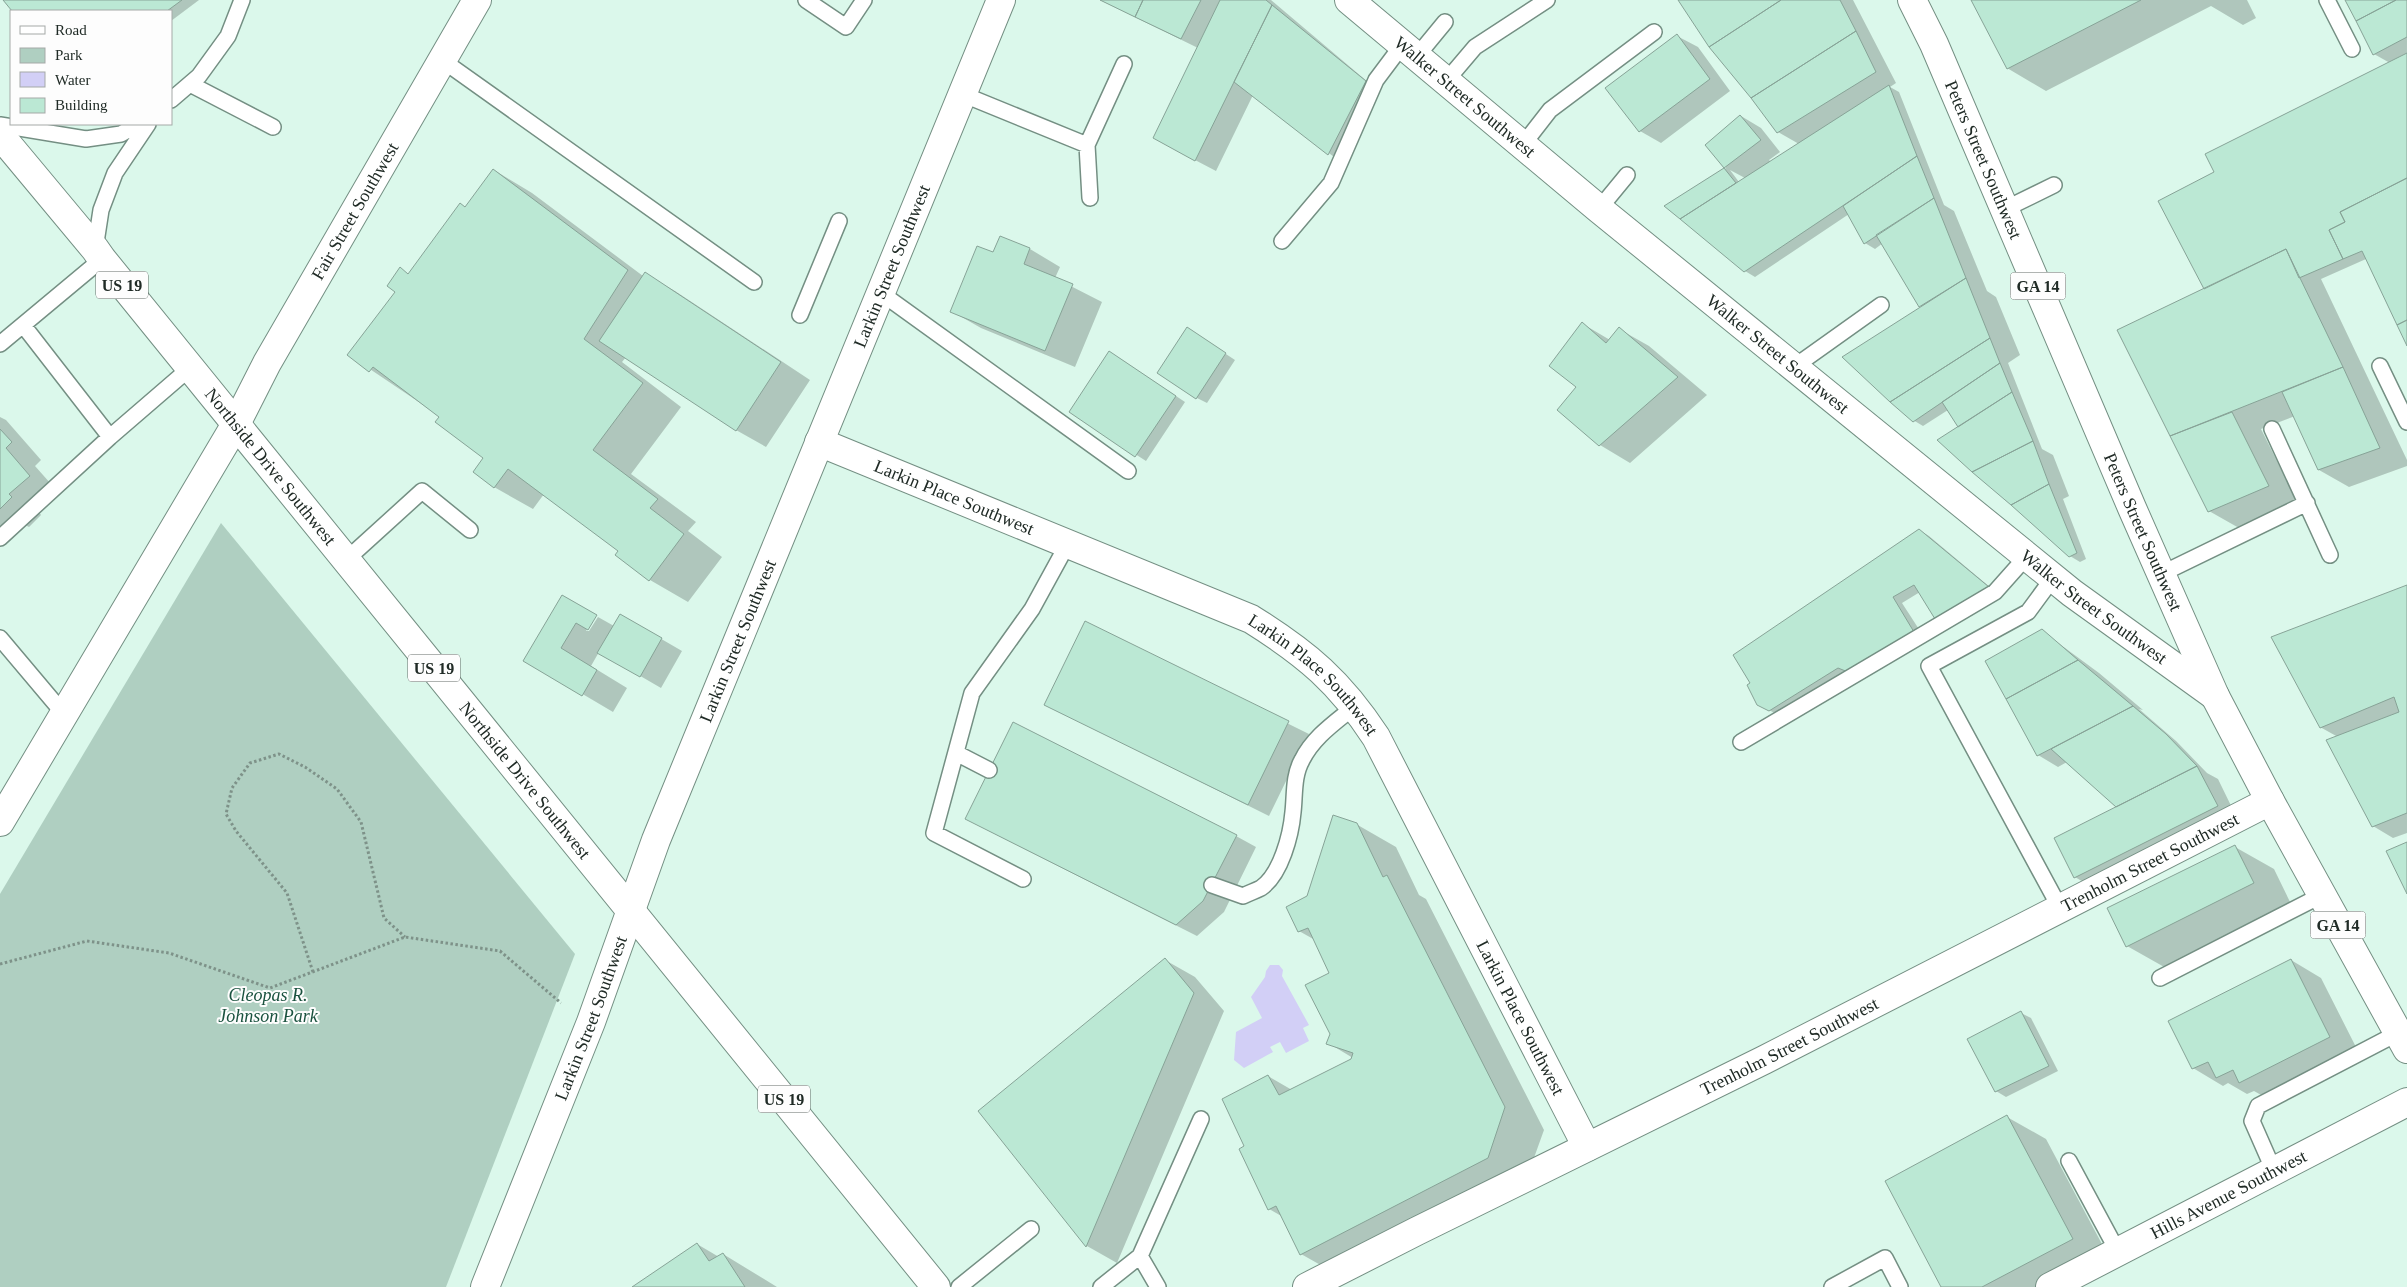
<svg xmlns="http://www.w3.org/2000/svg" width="2407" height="1287" viewBox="0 0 2407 1287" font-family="'Times New Roman',serif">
<rect width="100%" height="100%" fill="#dbf8eb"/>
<!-- green -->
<path fill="#afcfc1" d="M221,523L575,954L446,1287H0V894Z"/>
<!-- water -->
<path fill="#d2cff6" d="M1270,965H1279L1283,970L1282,976L1309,1025L1303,1028L1309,1041L1286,1053L1280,1042L1270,1047L1273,1052L1244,1068L1234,1060L1236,1032L1262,1018L1251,997L1265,977L1266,971Z"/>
<!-- shadow -->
<path fill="#0003" fill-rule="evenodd" d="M4,0H199L171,21V11H13Z
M1100,0H1271L1375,88L1338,160L1253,95L1216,171L1174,149L1198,48Z
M1680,0H1853L1896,83L1890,87L1899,92L1944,205L1954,211L1987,291L1996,297L2020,355L2008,363L2042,449L2053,455L2069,496L2063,499L2086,559L2080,562L2070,556L1959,428L1948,410L1923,426L1913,420L1922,307L1883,243L1875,249L1865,243L1849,214L1755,277L1745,271L1666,206L1726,168L1707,145L1741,116L1761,128L1780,152L1769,160L1771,162L1799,144L1778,132ZM1730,170L1745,178L1739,182Z
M1973,0H2247L2256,18L2243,25L2211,6L2046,91L2007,68Z
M2347,0H2407V343L2366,259L2321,279L2407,460V466L2349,487L2319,470L2295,416L2261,429L2298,503L2239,528L2209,511L2119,331L2206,289L2216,173L2390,63L2374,54Z
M1677,36L1698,47L1730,91L1661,143L1640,131L1607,88Z
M494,170L532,193L643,276L645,274L675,291L810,380L766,447L736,430L626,357L622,362L681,407L631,474L696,522L688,531L722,557L688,602L650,580L620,551L544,494L533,509L494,487L484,458L441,417L349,355L397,291L400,269L409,274L466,208Z
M1001,238L1030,249L1060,267L1055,278L1102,302L1075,367L981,328L951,311L994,253Z
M1583,324L1610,340L1619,329L1649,346L1707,395L1630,463L1600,445L1559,410L1578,387Z
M1197,335L1235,360L1207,403L1197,398Z
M1119,358L1185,402L1146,461L1070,412Z
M0,417L6,420L41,460L35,466L59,493L39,512L41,515L29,527L23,524L0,544Z
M1919,530L1929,536L1997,593L1920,592L1902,603L1924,637L1780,716L1758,704Z
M2407,587V833L2393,838L2373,826L2338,737L2320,727Z
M563,596L596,615L586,631H589L598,617L614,626L620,615L682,651L661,688L599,652L591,666L627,688L613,712L525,660Z
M1085,623L1309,734L1269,816L1046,705Z
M2042,631L2099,673L2143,710L2139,709L2176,741L2207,773L2218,779L2237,818L2095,889L2075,877L2119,807L2067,762L2058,767L2038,755Z
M1356,824L1396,847L1419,895L1426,899L1544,1130L1526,1180L1340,1276L1301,1254L1283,1217L1269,1209L1246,1146L1268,1076L1292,1090L1352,1060L1353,1058L1328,1043L1331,1034L1330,973L1315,940L1299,931L1308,897Z
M987,830L1236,836L1256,847L1224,912L1197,936Z
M2235,847L2274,869L2292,906L2166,968L2127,946Z
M1165,960L1195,977L1224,1011L1117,1263L1087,1246L980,1111Z
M2291,960L2321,978L2360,1055L2270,1100L2254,1091L2247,1094L2228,1083L2223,1086L2193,1068Z
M2021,1013L2031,1018L2058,1071L2006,1097L1996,1091Z
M2007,1117L2046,1139L2111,1261L2062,1287H1942Z
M697,1244L719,1257L723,1254L777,1287H634Z"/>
<!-- building -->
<path fill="#bbe8d4" stroke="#87a397" d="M3,0H182L167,11H12Z
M1100,0H1143L1135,17Z
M1143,0H1201L1181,39L1135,17Z
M1220,0H1266L1272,5L1195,161L1153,138Z
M1678,0H1781L1709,47Z
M1781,0H1840L1856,31L1751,98L1709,47Z
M1971,0H2141L2007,69Z
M2345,0H2396L2356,21Z
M2396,0H2407V37L2373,55L2356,21Z
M1272,5L1366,81L1328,155L1234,82Z
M1856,31L1876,72L1777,133L1751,98Z
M1677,34L1710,79L1639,132L1605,88Z
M2407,53V178L2340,212L2345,222L2329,230L2343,259L2299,278L2286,249L2204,289L2158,201L2214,172L2205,154Z
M1889,85L1917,156L1744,272L1680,219Z
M1740,115L1761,140L1724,168L1705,145Z
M1917,156L1934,198L1864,244L1843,206Z
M1724,168L1736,183L1680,219L1664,206Z
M493,169L628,270L584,339L643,383L593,450L658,499L650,508L684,534L649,581L615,555L618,551L508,469L494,488L473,472L483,458L435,422L439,417L373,367L369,372L347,355L395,292L387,286L400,267L408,274L460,203L465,207Z
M2407,178V320L2397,325L2362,251L2343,259L2329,230L2345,222L2340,212Z
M1934,198L1966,278L1919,307L1876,235Z
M1000,236L1030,248L1024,264L1073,284L1045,351L950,312L977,246L993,252Z
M2286,249L2343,367L2170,436L2117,330Z
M645,272L781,362L736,431L599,341Z
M1966,278L1990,338L1890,402L1842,357Z
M2407,320V346L2397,325Z
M1582,322L1606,343L1619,327L1678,377L1599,446L1557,410L1576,387L1549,366Z
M1187,327L1226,353L1196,399L1157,373Z
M1990,338L2000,363L1913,422L1890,402Z
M1109,351L1176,396L1135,457L1069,412Z
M2000,363L2012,392L1958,427L1942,402Z
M2343,367L2380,448L2318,470L2282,392Z
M2012,392L2033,441L1972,472L1937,440Z
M2232,412L2269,486L2208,512L2170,436Z
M0,429L12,442L6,448L30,476L9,494L12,497L0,509Z
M2033,441L2049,484L2011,505L1972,472Z
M2049,484L2077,553L2069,557L2011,505Z
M1919,529L1989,587L1935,619L1914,585L1893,597L1914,632L1848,672L1838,668L1769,711L1757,705L1747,685L1750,683L1733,655Z
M2407,585V813L2372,827L2326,740L2399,712L2394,697L2320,728L2271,637Z
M562,595L597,615L588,630L576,623L561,648L597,670L582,696L523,661Z
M620,614L662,638L640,677L597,653Z
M1085,621L1289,721L1248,805L1044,705Z
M2042,629L2078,660L2006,699L1985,661Z
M2078,660L2133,706L2037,756L2006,699Z
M2133,706L2166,734L2197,766L2116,807L2051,749Z
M1013,722L1237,835L1203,901L1176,925L965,819Z
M2197,766L2218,806L2074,878L2054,838Z
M1333,815L1357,823L1383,877L1387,875L1505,1107L1488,1158L1300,1255L1276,1206L1268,1210L1239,1149L1244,1146L1222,1099L1268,1075L1279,1095L1351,1059L1353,1053L1326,1044L1330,1034L1305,985L1329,973L1308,928L1298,932L1286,907L1307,896Z
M2407,842V894L2386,851Z
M2235,845L2254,883L2126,947L2107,908Z
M1165,958L1194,993L1086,1247L978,1111Z
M2291,959L2330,1037L2239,1083L2233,1070L2216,1078L2208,1062L2192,1069L2168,1021Z
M2021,1011L2049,1066L1995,1092L1967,1039Z
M2007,1115L2073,1239L1982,1287H1941L1885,1181Z
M697,1243L709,1261L723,1253L745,1287H632Z"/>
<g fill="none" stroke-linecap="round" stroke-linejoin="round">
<!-- service casing -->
<g stroke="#748f83" stroke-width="18">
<path id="service" d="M806,0L846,27L864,0
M2327,0L2352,49
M1417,56L1445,22
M442,60L754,282
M1447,80L1475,47L1547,0
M190,84L273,127
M962,94L1087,145L1090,198
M171,100L199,76L228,36L242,0
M0,125L86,139L121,134L138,124
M1087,145L1124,64
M1522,146L1550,110L1654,32
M1599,209L1627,175
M2005,209L2054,185
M1282,241L1331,183L1376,80L1403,44
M95,249L101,210L115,173L148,124
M881,293L1128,471
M800,315L839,221
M23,325L110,437
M0,344L102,259
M2380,366L2407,422
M1794,367L1881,305
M2272,429L2330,555
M0,538L110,437L190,368
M346,560L422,491L470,530
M2161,574L2307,503
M2053,578L2028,612L1929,666L2060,908
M0,638L64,714
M1741,742L1995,592L2027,556
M956,753L989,770
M1023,879L934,833L972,693L1032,609L1067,545
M1212,885L1243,896C1249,893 1255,891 1261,888C1281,874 1291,835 1293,812C1295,795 1293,776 1302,760C1314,736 1336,722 1355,706
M2160,978L2322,895
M2069,1161L2118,1252
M2274,1171L2252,1121L2258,1106L2398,1033
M1140,1256L1158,1287
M959,1287L1031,1229
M1101,1287L1140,1256L1201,1119
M1832,1287L1885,1258L1900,1287"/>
</g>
<!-- minor casing -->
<g stroke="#748f83" stroke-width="30">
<g id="minor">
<path id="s1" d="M236,424L267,363L477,0"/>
<path id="s2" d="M819,442L1251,619C1307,654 1340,682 1376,737L1587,1147"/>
<path id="s3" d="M485,1287L591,1022L656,840L1001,0"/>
<path id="s4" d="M1307,1287L1417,1231L1764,1060L2270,801"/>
<path id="s5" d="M2050,1287L2407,1102"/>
</g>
</g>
<!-- tertiary casing -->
<g stroke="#748f83" stroke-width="30">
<g id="tertiary">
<path id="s6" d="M1349,0L1599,209L2072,593L2215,696"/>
<path d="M0,822L236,424"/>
</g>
</g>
<!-- primary casing -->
<g stroke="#748f83" stroke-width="30">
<g id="primary">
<path id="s7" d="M1912,0L1934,44L2132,508L2215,696L2270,801L2407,1049"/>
<path id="s8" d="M0,135L95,249L102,259L936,1287"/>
</g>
</g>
<!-- path -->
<path stroke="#7e9289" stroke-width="3" stroke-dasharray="2.5 2.5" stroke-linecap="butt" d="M0,964L87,941L169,953L270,988L405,937L500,951L561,1003
M313,972L287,893L236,831L226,814L232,788L250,763L279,754L305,767L337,789L361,822L384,918L405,937"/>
<!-- service -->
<use href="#service" stroke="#fff" stroke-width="15"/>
<!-- minor -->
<use href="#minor" stroke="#fff" stroke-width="28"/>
<!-- tertiary -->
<use href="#tertiary" stroke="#fff" stroke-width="28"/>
<!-- primary -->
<use href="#primary" stroke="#fff" stroke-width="28"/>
</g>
<g text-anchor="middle" stroke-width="4" stroke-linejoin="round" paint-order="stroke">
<!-- shield labels -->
<g fill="#fdfdfd" stroke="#626a66" stroke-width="1">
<rect x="96" y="271.5" width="52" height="27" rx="4"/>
<rect x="2010.5" y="272.5" width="55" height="27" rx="4"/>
<rect x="408" y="654.5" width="52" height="27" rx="4"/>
<rect x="2310.5" y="911.5" width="55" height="27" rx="4"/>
<rect x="758" y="1085.5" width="52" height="27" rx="4"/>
</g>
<g font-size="16" font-weight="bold" fill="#202b26">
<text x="122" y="291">US 19</text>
<text x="2038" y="292">GA 14</text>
<text x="434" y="674">US 19</text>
<text x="2338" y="931">GA 14</text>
<text x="784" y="1105">US 19</text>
</g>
<!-- street labels -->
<g font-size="18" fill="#202b26" stroke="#fdfdfd">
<text dy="6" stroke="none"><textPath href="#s6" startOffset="151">Walker Street Southwest</textPath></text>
<text dy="6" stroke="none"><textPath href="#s7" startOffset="175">Peters Street Southwest</textPath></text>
<text dy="6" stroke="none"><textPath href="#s1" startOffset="244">Fair Street Southwest</textPath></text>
<text dy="6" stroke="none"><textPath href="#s3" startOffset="1099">Larkin Street Southwest</textPath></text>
<text dy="6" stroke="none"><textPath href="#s6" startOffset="556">Walker Street Southwest</textPath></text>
<text dy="6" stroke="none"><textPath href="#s8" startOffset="428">Northside Drive Southwest</textPath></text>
<text dy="6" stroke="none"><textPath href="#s2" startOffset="146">Larkin Place Southwest</textPath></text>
<text dy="6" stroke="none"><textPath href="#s7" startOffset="580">Peters Street Southwest</textPath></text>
<text dy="6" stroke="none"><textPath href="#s6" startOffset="961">Walker Street Southwest</textPath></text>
<text dy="6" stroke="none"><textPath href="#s3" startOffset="694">Larkin Street Southwest</textPath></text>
<text dy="6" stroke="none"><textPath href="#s2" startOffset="551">Larkin Place Southwest</textPath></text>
<text dy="6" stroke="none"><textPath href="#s8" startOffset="832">Northside Drive Southwest</textPath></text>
<text dy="6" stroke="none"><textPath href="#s4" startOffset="944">Trenholm Street Southwest</textPath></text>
<text dy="6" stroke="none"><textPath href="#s2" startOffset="956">Larkin Place Southwest</textPath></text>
<text dy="6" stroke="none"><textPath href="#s3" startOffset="289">Larkin Street Southwest</textPath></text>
<text dy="6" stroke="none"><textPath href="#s4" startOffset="539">Trenholm Street Southwest</textPath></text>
<text dy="6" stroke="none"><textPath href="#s5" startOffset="201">Hills Avenue Southwest</textPath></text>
</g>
<!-- park labels -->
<g font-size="18" font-style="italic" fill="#1a523f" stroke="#fdfdfd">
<text x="268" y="1001">Cleopas R.<tspan x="268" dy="21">Johnson Park</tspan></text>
</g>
</g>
<!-- legend -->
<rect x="10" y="10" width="162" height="115" fill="#fdfdfd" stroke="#a5a9a7"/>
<rect x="20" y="26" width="25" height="8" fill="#ffffff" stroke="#a5a9a7"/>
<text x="55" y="35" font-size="15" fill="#202b26">Road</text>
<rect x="20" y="48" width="25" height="15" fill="#afcfc1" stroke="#a5a9a7"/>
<text x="55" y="60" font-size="15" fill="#202b26">Park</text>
<rect x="20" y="72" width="25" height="15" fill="#d2cff6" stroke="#a5a9a7"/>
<text x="55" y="85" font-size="15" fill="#202b26">Water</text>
<rect x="20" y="98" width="25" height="15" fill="#bbe8d4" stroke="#a5a9a7"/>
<text x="55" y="110" font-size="15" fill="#202b26">Building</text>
</svg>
